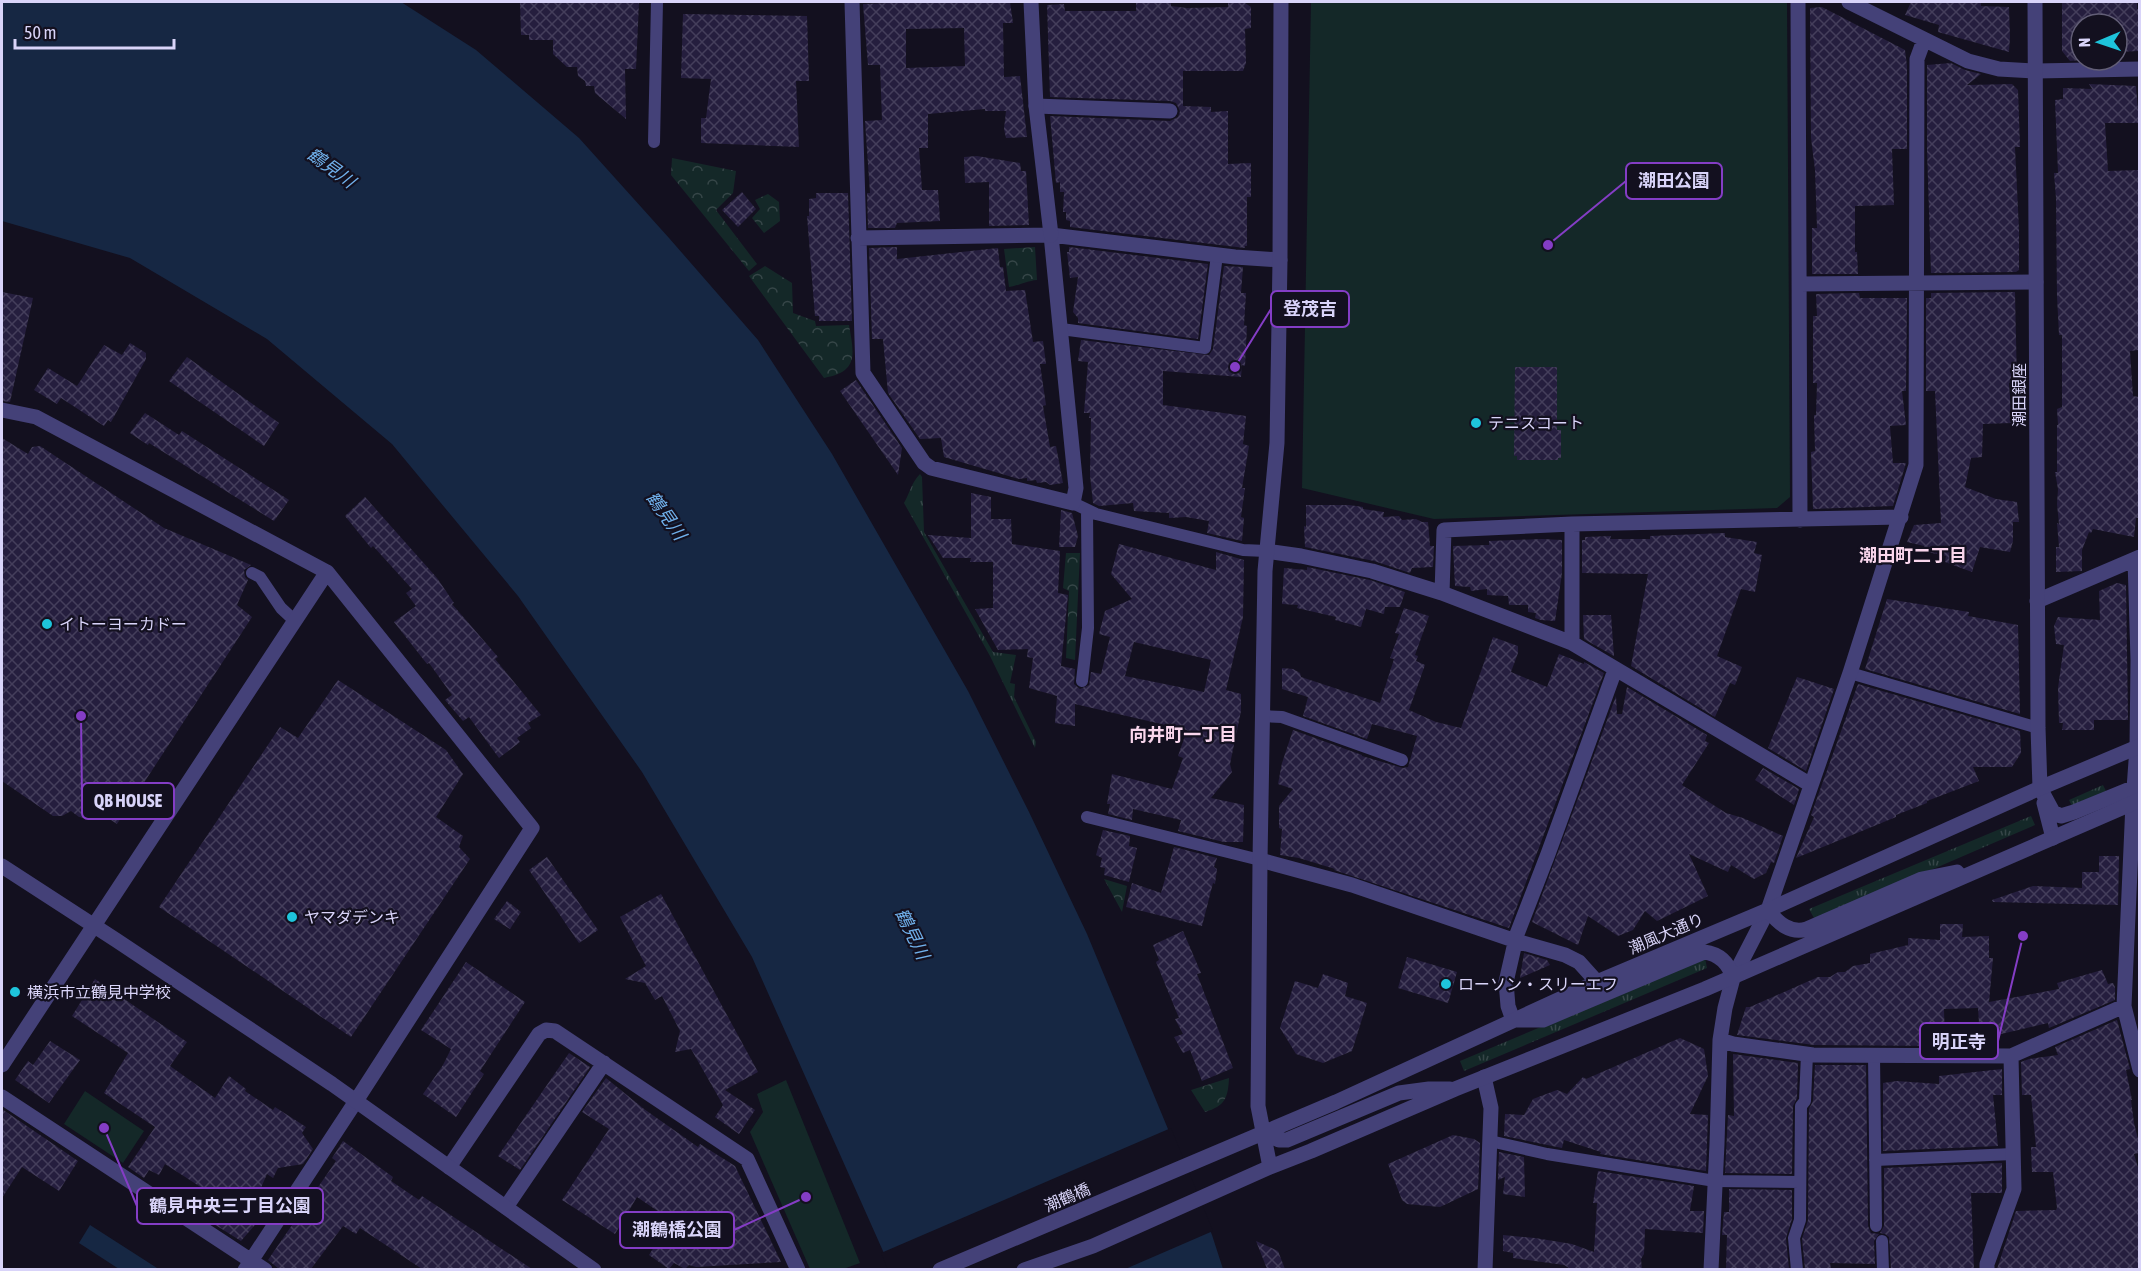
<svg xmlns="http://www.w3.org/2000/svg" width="2141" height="1271" viewBox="0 0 2141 1271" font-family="'Asap Condensed','Noto Sans JP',sans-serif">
<defs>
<pattern id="grass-tufts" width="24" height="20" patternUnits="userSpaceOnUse" patternTransform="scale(1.5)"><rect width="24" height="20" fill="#142828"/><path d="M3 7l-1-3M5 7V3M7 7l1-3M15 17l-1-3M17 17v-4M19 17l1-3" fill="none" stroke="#364648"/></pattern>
<pattern id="forest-crowns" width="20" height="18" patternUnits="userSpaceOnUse" patternTransform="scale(1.5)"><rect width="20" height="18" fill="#142828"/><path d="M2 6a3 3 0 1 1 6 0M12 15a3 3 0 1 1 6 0" fill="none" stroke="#364648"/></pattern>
<pattern id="building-cross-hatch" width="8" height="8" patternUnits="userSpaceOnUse" patternTransform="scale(1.5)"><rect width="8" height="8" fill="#251e3e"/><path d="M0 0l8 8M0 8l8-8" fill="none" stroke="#443e5b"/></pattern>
</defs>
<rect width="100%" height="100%" fill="#13101f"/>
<!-- grass -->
<path fill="url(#grass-tufts)" d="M920,474L922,477L924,532L993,652L1016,655L1010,683L1015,684L1014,697L1036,742L1035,748L990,656L904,503C910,493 911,483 920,474Z
M2103,785L2107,793L2073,808L2069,800Z
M2031,816L2035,825L1815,920L1809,909Z
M1705,958L1707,968L1464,1071L1460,1061Z"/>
<!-- forest -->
<path fill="url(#forest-crowns)" d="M672,158L736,171L733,193L716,210L757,264L749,271L671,175Z
M768,194L779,202L780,221L764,233L752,218L760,209L755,200Z
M1035,247L1037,280C1026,281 1021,285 1009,287L1004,249Z
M765,266L792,283L793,313L815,321L816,326L849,325C854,354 859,372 824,378L749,276Z
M1066,553H1080L1075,660L1066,658L1069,591L1063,588Z
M1104,879L1127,886L1122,912Z
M1229,1078C1228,1098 1225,1106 1205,1112L1191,1090Z"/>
<!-- park -->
<path fill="#142828" d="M1311,2H1787L1790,497L1777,508L1434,519L1302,488Z
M786,1080L860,1263L843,1269H810L750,1132L763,1112L757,1094Z
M85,1091L144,1131L123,1163L64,1124Z"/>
<!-- water -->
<path fill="#162743" d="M2,2H401L476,50L579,138L669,238L758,340L832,454L968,691L1029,812L1087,934L1212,1235L1223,1269H891L752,957L642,772L518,596L392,444L267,339L130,258L2,221Z
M90,1225L157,1268L156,1269H119L79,1243Z"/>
<!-- pier -->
<path fill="#13101f" d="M1171,1128L1213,1231L1123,1270H888L881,1253Z"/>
<!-- building -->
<path fill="url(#building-cross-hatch)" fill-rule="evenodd" d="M520,2H639L636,69H625L626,119L595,93L594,86H586L585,81L578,76L577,67H567L553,54V40H529V35H521Z
M914,2H1010L1013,23H1003L1004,77L1020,76L1027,137L1006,138L1004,129L1006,111H985V109L928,114V148H919L922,190H938L940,221L897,223L895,228H868L867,193H870L865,121L882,120L880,65H868L863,4ZM964,28L965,66L906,68V29Z
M1136,2H1171V6L1187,8L1228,7V3H1245L1251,7V28L1245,29L1246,63L1243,71H1183V106L1211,107V112L1228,111V164L1251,163V197H1247V246H1245V248L1070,227V221L1066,220V212H1063L1064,192H1060V182L1056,183L1050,116L1170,121L1178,117L1180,111L1176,103L1170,101L1050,97L1047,5L1064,4L1065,11H1136Z
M1911,2H1981V6L2009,7L2010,37L2009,52L1938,32L1939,25L1905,15Z
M2062,2H2137V9H2139V51L2117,52V24H2081V60L2070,61L2062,51Z
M1822,7L1905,50L1907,66V149H1892L1894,205L1855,206V252H1857L1858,274H1812V228H1817L1815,170L1811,138L1810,8Z
M683,14L807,16L809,81H796L799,147L701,143V118H706L711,79L681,78Z
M1951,63L1965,70L1981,74L1967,85L2012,84L2018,90L2020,147H2015L2019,230V270L2016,272L1931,273L1927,150V65Z
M2089,84L2136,86L2139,123H2105L2108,171L2139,170V350L2130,351L2133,396L2139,397V448H2138L2139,518H2136L2134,537L2093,529L2091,533L2089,532L2082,550V571L2056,572V547H2059L2057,523L2059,524L2057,504L2058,489L2055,472H2057V425H2058L2057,409L2062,407V335H2059L2057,296L2056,198L2054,173H2058L2055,100L2063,99V88L2092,89Z
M977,156L1020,163L1021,171H1026L1029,225L989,226V182L965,183L964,157Z
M742,192L756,209L738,227L722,210Z
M816,193H848L852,321H819V316H815L807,216H809V199L816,198Z
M897,247V259L998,248L1000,267H1003L1006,291L1025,290L1033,342L1043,341L1046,364H1040L1046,405L1043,406L1050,447L1056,446L1063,483L1050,485L1046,482L1037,483L1036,480L1027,481V478L1019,479L944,457L941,438L920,439L888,393L883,339H872L869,248Z
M1069,247L1208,264L1198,339L1078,323V318L1073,312L1078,277L1070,278L1067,252H1069Z
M1224,266L1243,267L1241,293H1246L1244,325L1247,326L1245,366L1242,365L1241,377L1163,371V405L1246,416L1243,444L1249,446L1242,488H1245L1241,517L1244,518L1242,541L1207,533L1209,521L1186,517L1169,518V513L1134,511L1133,503L1099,506L1093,503L1090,475L1091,418H1089L1090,413H1084L1088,362L1078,361L1081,340L1209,355L1213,349Z
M2,292L33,298L10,402L2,401Z
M2015,292L2017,384L2009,383L2012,423L1983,424L1982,457L1971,458L1965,487L1996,499L2017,502L2019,522H2013V541L2010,552L1980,547L1972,572L1945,562L1946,556L1923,551L1924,546L1907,542L1914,525L1941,523L1935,391H1926V298H1931V293Z
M1859,293L1860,298H1907L1906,391H1902L1906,425L1890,426L1893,463H1906L1893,506L1813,509L1811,452L1815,451L1814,415H1816L1817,383H1813V316H1817L1816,294Z
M130,343L146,353V359L111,422L108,420L104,426L61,398L57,404L34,390L48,368L77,386L104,345L122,355Z
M187,357L279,423L264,446L169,381Z
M1515,367H1557V430H1561V458H1558V460H1517V456H1514Z
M856,380L902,448L898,475L840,391Z
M145,413L179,435L182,431L289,500L274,521L149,443L148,445L130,433Z
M2,438L28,454L32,447L40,446L164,528L251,565L244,570L245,577L248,580L237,605L252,617L117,824L100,813L91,819L79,817L71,811L62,816H53L2,781Z
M971,493L991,497V519H1011L1012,544L1060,551L1058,593L1068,595L1061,666L1075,669L1074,684L1080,689L1089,685L1091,672L1101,674L1110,637L1099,634L1105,611L1132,599L1111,574L1119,544L1216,570V552L1244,560L1243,617L1226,690L1241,694V711L1230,764L1232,772L1211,798L1244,805L1243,842H1224L1178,831L1181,820L1133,809L1132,820L1108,814L1110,804H1107L1112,774L1172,789L1183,758L1178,756L1187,730L1075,704V726L1055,723L1057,696L1029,688L1033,658L1027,657L1028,649L998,650L975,609L993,608V562H970L971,558H943L928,535L971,538ZM1134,642L1211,660L1204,692L1125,676Z
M365,497L437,578L454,603L452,604L498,657L495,659L541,715L528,723L531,728L517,738L520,742L499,758L469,717L463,721L445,700L452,695L429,663L427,664L394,622L416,606L406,593L412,589L373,546L371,548L345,516Z
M1306,505H1349L1363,507V509L1384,512L1383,517L1399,516L1402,520L1416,519L1422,522H1428L1430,546H1434L1433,567L1412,568L1410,573L1374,561L1305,547L1304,526L1306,527Z
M1061,510L1072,513L1078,536L1075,547H1059Z
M1725,533V537L1757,542L1754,553L1762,555L1755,592L1741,589L1717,656L1742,667L1735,685L1730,683L1715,717L1631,666L1648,574L1582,573V540H1585V537L1611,536L1610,539H1650V536Z
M1542,539L1562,540V573L1555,621L1541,620L1535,618L1536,613L1528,612V605H1509L1508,596L1487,595V589L1471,591L1470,587L1455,586L1453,546L1489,545V541Z
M1307,567L1370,580L1405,592L1400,607H1385L1384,614L1366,609L1361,627L1335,620L1336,617L1297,608L1298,605L1282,604L1284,568L1307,570Z
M2117,583L2126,585L2128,720H2094V730H2062L2063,723H2059L2058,688L2064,645L2056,644L2054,626L2058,617L2100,620L2099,591Z
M1887,599L1969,612L1968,616L2018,625L2020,714L1865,669Z
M1404,608L1429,616L1415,655L1418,656L1416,661L1425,665L1409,710L1436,722L1461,728L1493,637L1518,646V653L1511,672L1547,687L1559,654L1584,664V662L1604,673L1509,928L1334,870L1335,869L1299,858L1280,855L1282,829L1279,828V806L1293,789L1278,784L1282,763L1293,730L1362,755V756L1403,768L1408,767L1417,736L1372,724L1367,739L1303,716L1308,697L1282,689V668L1293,669L1300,673L1301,677L1380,703L1394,659L1390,658L1399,634L1395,633Z
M1583,615H1611L1614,656L1584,639Z
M1797,677L1834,689L1806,771L1768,748Z
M338,680L446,750L463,774L436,817L463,836L459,847L470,859L351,1037L159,907L280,727L298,738Z
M1858,684L2020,731L2021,753L2012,767H1973L1979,781L1927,801V803L1896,815V817L1796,858L1814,817L1811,815Z
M1627,687L1707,735L1705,741L1709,743L1682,785L1726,813L1743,818L1783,836L1774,863L1771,862L1766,873L1754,879L1731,865L1728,872L1689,854L1708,896L1657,921L1645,911L1633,930L1618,936L1588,916L1578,945L1532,922L1616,696L1617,714H1622Z
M1763,768L1799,789L1794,805L1755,780Z
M1103,830L1130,836L1129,846L1137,848L1129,882L1104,875L1105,868L1100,867L1102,858L1096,855Z
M1174,847L1217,858L1214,867L1217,869L1215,884L1213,883L1202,926L1126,907L1132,883L1161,893Z
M2099,856H2119L2118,905L1993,902L1992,900L2033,886L2082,888V872H2099Z
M547,857L598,930L579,943L529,870Z
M661,894L758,1072L725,1090L755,1110L739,1134L715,1117L723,1105L691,1049L675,1052L680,1031L662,996L655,1000L645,983L625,979L646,966L620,917Z
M507,901L521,912L510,929L494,919Z
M1940,924H1963L1962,937L1989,936V958H1993L1989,1002L2059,989L2057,983L2102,970L2108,984L2113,983L2115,987V1000L2049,1028L2048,1023L1980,1039L1978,1008L1944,1009L1945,1046L1814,1045L1737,1035L1746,1007H1750L1818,977H1830L1838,972H1845L1853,966L1870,963V954L1908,945V938L1940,940Z
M1183,931L1201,973L1197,974L1233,1068L1202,1081L1190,1050L1183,1053L1174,1037L1183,1034L1175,1019L1179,1018L1156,962L1159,960L1153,945Z
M1524,953L1547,960L1550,965L1520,978Z
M1407,957L1457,972L1448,1003L1398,988Z
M466,962L525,1002L480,1071L484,1074L456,1117L423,1094L443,1065L451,1049L421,1030Z
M1323,974L1348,983L1345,996L1367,1003L1352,1051L1323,1063L1296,1054L1280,1028L1295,981L1318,988Z
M95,979L187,1042L170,1066L215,1098L229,1076L246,1089L245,1091L273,1110L275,1107L306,1127L302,1133L313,1149L303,1164L278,1168L273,1178L267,1174L250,1213L260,1219L241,1241L201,1216L213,1195L165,1164L159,1175L149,1170L144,1178L128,1167L155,1127L104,1093L128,1053L72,1016Z
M2117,1020L2130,1069L2126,1070L2132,1100H2131L2134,1123L2139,1143V1153L2134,1154L2139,1171V1269H1997L2016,1211L2056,1210L2057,1208L2053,1172H2032L2031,1147H2036L2031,1095H2022L2021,1062L2029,1059L2058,1055L2055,1047Z
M1680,1038L1704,1049L1708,1076L1690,1114L1708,1115L1706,1171L1600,1154L1601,1152L1564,1140L1562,1148L1504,1136L1505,1114L1524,1115L1533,1099L1557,1090L1567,1094L1583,1077L1586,1079Z
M50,1041L80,1060L49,1103L15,1080L28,1061L33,1065Z
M569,1053L590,1067L520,1170L498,1156Z
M1733,1054L1798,1063L1797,1098L1793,1106L1792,1174L1725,1173L1728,1115L1734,1116Z
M1815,1065H1866L1868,1226L1871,1233L1879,1234L1874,1241L1875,1264L1830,1263L1831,1269H1805L1802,1239L1808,1220L1809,1109L1813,1101Z
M2002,1069V1095H1993L1998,1146L1883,1151V1083L1897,1081L1939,1084V1076Z
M606,1078L644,1109L698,1147L700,1144L735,1166L781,1262L696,1267L689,1265L685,1269L674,1263L669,1269L649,1255L671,1220L637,1197L615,1234L562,1200L609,1129L582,1112Z
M2,1109L78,1161L59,1191L22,1167L2,1198Z
M1453,1135L1474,1139L1480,1143L1478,1189L1440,1207L1407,1204L1402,1200L1388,1164Z
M343,1141L393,1177L391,1181L419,1200L422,1196L532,1269H422L360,1228L356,1234L343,1226L311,1269H279L268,1260L336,1161L332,1158Z
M1499,1152L1524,1157L1525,1197L1503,1194L1505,1177L1498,1180Z
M2002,1163V1193H1971L1974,1269H1891L1889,1237L1885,1234L1880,1233L1884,1226V1168Z
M1598,1171L1694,1186L1690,1211H1704L1703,1233L1645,1229L1644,1254L1641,1259L1642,1269L1569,1268L1564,1265L1513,1258V1253L1503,1251V1235L1535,1238L1572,1244L1594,1252L1597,1203H1593Z
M1729,1189L1792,1190V1219L1786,1238L1789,1269H1726L1727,1235H1722L1724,1212H1729Z
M1256,1241L1278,1251L1285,1269H1267Z"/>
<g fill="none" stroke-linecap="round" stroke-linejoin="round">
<!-- service -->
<path stroke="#444178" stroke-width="12" d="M654,142L657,2
M1061,329L1205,348L1217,255
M1073,503L1096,514L1243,550L1266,551
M252,573L260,577L281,608L295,621
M1850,673L2038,728
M1082,681L1088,628L1087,510
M1262,716L1282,717L1402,760
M1087,817L1260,860
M1874,1055L1876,1226
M1490,1141L1547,1154L1715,1181L1800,1182
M1875,1160L2013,1154
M1882,1241L1883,1270
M1797,1270L1794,1238L1800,1220L1801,1106L1805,1101L1807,1054"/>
<!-- minor -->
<path stroke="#444178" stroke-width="15" d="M852,2L863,373L924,463L931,468L1073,503L1076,488L1051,235
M1798,2L1800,520
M1849,2L1968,61L1999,69L2036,71L2140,69
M1036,106L1170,111
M858,238L1051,235L1235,257L1280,260
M1799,284L2036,282
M1572,524V643
M1266,551L1301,556L1372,571L1442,593L1572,643L1811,785
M2135,559L2138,660L2137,747L2133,803L2124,1006L2140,1070
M1442,593L1444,530L1572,524L1901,517
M2037,601L2140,557
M2040,788L2053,812L2061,816L2074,812L2140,785
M2044,803L2053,838
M1260,860L1352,885L1516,941L1565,955L1579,962L1597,982
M1513,1020L1508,1006L1506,982L1517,934L1548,854L1615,670
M1720,1040L1733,1044L1813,1055L2011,1056L2124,1006
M1484,1077L1491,1108L1485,1270
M2,1097L265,1270
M449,1167L539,1034L546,1030L555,1031L747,1159L798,1270
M506,1207L604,1063
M245,1270L356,1101
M1711,1270L1717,1144L1720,1040L1725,1008L1733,978L1768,910L1850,673L1916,465L1917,59L1924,40
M1987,1270V1264L2014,1189L2011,1056"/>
<!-- tertiary -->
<path stroke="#444178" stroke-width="15" d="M1031,2L1036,106L1051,235
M2035,2L2038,728L2040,788
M2,410L36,417L327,572L532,828L356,1101
M2,866L116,940L332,1084L594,1270
M1768,910C1778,923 1790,934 1807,929L1922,879L1957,872
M1517,1020H1543L1704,952C1720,954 1729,964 1733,978
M2,1065L327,572
M1263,1132L1279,1140H1287L1399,1093L1429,1089H1450
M1270,1167L1258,1106L1260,860L1265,571L1277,443L1280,260L1281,2
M940,1270L1336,1102L1597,982L1768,910L2040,788L2140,746
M1024,1270L1093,1246L1270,1167L1311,1151L1455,1089L1705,989L2140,800"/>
</g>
<!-- markers -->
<g fill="#1ec4db" stroke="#13101f" stroke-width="2">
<circle cx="1476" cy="423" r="6"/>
<circle cx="47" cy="624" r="6"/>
<circle cx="292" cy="917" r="6"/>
<circle cx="1446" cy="984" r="6"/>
<circle cx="15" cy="992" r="6"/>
</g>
<g text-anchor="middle" stroke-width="4.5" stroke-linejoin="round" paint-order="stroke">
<!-- street labels -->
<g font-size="16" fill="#d9d4f9" stroke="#13101f">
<text transform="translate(2019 395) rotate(-90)" y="6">潮田銀座</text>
<text transform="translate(1666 933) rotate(-23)" y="6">潮風大通り</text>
<text transform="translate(1067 1197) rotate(-23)" y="6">潮鶴橋</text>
</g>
<!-- poi labels -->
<g font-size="16" fill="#d9d4f9" stroke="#13101f" text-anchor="start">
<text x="1488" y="429">テニスコート</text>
<text x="59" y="630">イトーヨーカドー</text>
<text x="304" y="923">ヤマダデンキ</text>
<text x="1458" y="990">ローソン・スリーエフ</text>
<text x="27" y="998">横浜市立鶴見中学校</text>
</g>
<!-- water labels -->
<g font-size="18" font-style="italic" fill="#70b0eb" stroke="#13101f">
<text transform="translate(331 168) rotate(36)" y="6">鶴見川</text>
<text transform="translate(666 516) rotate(55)" y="6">鶴見川</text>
<text transform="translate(912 934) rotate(64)" y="6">鶴見川</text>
</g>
<!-- neighbourhood labels -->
<g font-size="18" font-weight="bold" fill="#f9d6ec" stroke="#13101f">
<text x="1913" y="562">潮田町二丁目</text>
<text x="1183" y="741">向井町一丁目</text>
</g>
</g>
<!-- callouts -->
<path fill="none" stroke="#843dc5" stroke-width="2" d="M1548 245L1626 181M1235 367L1271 309M81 716L82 801M2023 936L1998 1041M104 1128L137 1206M806 1197L734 1230"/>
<g fill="#843dc5" stroke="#13101f" stroke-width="2">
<circle cx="1548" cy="245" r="6"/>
<circle cx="1235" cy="367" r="6"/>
<circle cx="81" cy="716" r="6"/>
<circle cx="2023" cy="936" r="6"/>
<circle cx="104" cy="1128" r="6"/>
<circle cx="806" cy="1197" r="6"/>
</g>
<g fill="#13101f" stroke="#843dc5" stroke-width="2">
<rect x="1626" y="163" width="96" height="36" rx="6"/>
<rect x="1271" y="291" width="78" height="36" rx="6"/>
<rect x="82" y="783" width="92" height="36" rx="6"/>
<rect x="1920" y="1023" width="78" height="36" rx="6"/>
<rect x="137" y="1188" width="186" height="36" rx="6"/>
<rect x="620" y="1212" width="114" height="36" rx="6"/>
</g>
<g font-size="18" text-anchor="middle" font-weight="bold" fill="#d9d4f9">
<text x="1674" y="187">潮田公園</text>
<text x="1310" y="315">登茂吉</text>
<text x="128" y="807">QB HOUSE</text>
<text x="1959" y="1048">明正寺</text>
<text x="230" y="1212">鶴見中央三丁目公園</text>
<text x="677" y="1236">潮鶴橋公園</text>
</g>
<!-- border -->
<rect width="2141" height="1271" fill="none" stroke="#d9d4f9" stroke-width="6"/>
<!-- north arrow -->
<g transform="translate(2099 42) rotate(268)"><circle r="28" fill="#13101f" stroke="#625e76" stroke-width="1.5"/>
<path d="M0-4.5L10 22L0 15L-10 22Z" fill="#1ec4db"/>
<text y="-9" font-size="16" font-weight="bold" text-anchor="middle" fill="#d9d4f9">N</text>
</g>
<!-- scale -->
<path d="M15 39v9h159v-9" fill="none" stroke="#d9d4f9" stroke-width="3"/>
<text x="24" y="39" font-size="18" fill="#d9d4f9" stroke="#13101f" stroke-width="4.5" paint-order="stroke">50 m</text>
</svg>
